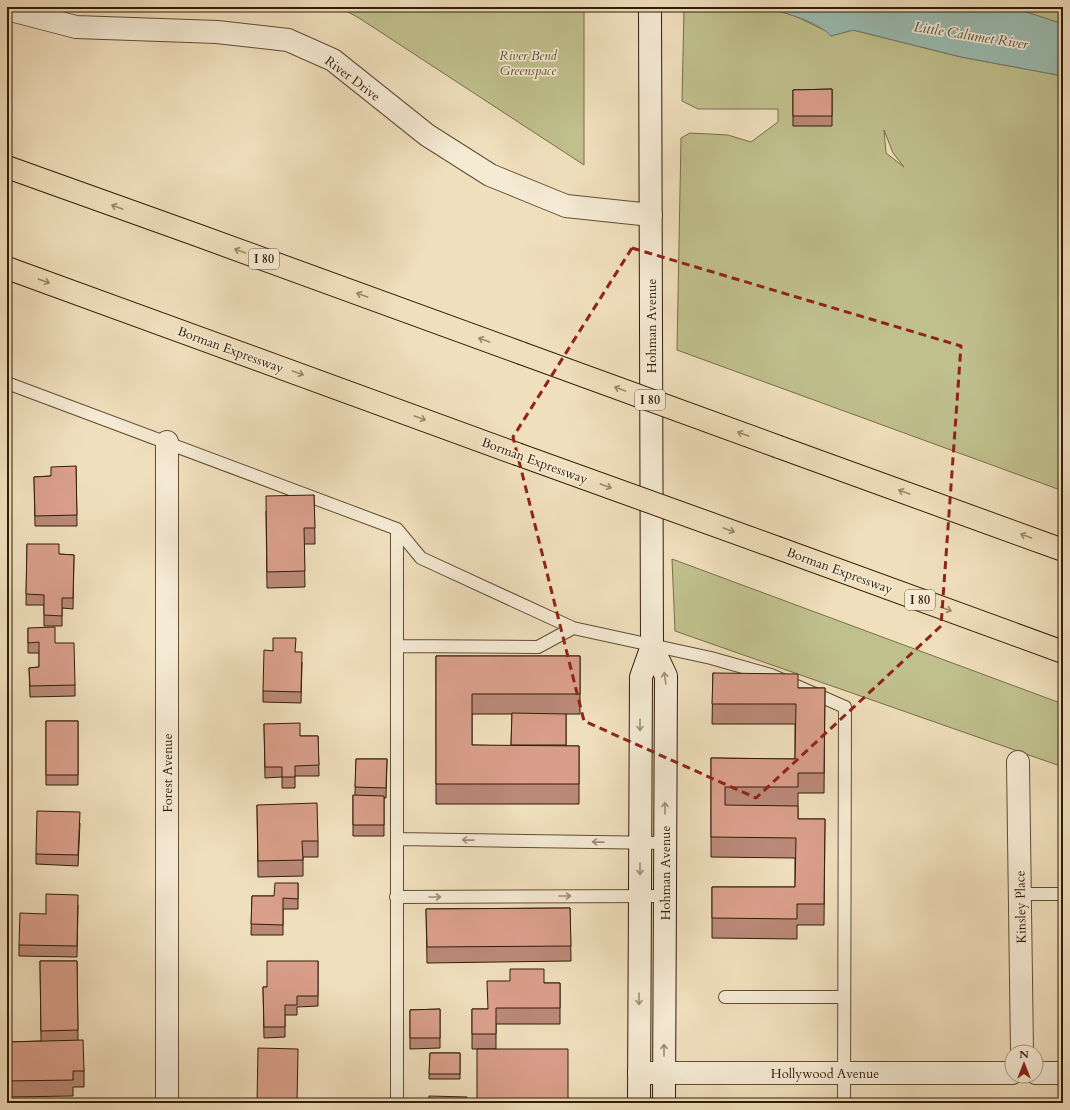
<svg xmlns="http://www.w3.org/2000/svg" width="1070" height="1110" viewBox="0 0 1070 1110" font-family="Cardo,serif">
<rect width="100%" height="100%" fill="#f0dfbd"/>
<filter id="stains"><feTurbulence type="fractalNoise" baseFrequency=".005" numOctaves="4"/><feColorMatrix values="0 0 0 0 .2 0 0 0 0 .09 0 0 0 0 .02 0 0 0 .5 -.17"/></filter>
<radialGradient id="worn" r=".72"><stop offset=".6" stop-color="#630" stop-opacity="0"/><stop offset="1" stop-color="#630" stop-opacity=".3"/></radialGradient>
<!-- green -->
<path fill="#c0c08d" stroke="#786e4a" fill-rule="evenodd" d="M339,7H584V165L359,18Z
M684,7H767L795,16L826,31L831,36L853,30L961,57L1063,76V491L677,350L681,138L690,133L728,135L751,142L778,122V109H698L682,101ZM884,130L893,153L904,167L886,153Z
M970,7H1063V24L1023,11H982Z
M672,559L1063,704V767L675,631Z"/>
<!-- water -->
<path fill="#9abcb2" stroke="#707c6e" d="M767,7H970L982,11H1023L1063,24V76L961,57L853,30L831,36C816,20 788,15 767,7Z"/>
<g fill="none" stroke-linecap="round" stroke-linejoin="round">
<!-- service casing -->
<g stroke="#614e34" stroke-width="14">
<path id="service" d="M7,383L397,529L421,558L573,628L711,658L771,675L845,707L844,1103
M397,646L538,647L573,628
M397,839L665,843
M1019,894H1063
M396,897L665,896
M725,997H844
M397,1103V529"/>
</g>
<!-- minor casing -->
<g stroke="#614e34" stroke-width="24">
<path id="minor" d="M167,442V1103
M1018,762L1022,1052
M639,1073H1012
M1036,1073H1063"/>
</g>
<!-- tertiary casing -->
<g stroke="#614e34" stroke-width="24">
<path id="tertiary" d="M7,9L76,27L217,32L288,40L333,60L427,135L490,175L566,206L651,215"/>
</g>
<!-- secondary casing -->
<g stroke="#311d07" stroke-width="24">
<path id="secondary" d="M652,646L666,676L664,1103
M639,1103L641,677L652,646L650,7"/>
</g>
<!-- motorway casing -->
<g stroke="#311d07" stroke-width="24">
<path id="motorway" d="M7,167L197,235L521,353
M7,268L517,454
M779,447L1063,550
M778,548L1063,652"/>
</g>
<!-- service -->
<use href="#service" stroke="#f5ead4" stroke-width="12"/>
<!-- minor -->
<use href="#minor" stroke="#f5ead4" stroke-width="22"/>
<!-- tertiary -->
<use href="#tertiary" stroke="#f5ead4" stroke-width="22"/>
<!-- secondary -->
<use href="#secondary" stroke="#f5ead4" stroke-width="22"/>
<!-- motorway -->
<use href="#motorway" stroke="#f0dfbd" stroke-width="22"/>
<!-- motorway-bridge casing -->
<g stroke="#311d07" stroke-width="24" stroke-linecap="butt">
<path id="motorway-bridge" d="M521,353L779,447
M517,454L778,548"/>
</g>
<!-- motorway-bridge -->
<use href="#motorway-bridge" stroke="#f0dfbd" stroke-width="22"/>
</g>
<!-- wall -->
<path fill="#bb8978" stroke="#311d07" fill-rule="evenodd" d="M832,89V126H793V90Z
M76,466L77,526H35L34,477L51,476Z
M314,495L315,544H304L305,587L267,588L266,511Z
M27,544L59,554L74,555L73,609L62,608V626H44V605H26Z
M28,628L55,643L75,685V696L30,697L29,668L39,667V653H28Z
M436,656H580V714H566V746H579V804H436ZM472,714H512L511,746L472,745Z
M302,662L301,703L263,702V691Z
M713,673L798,688H825L824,793H798V819H825L824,925H797V939L712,938V887H795V858L711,857V758L795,759V724H712Z
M46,721H78V785H46Z
M264,724L300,736H318L319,776H295V788H282V777L265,778Z
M356,759H387L386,798H384V836H353V795L355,796Z
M257,805L318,841V857H303V876L258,877Z
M80,823L78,866L36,864V854Z
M298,883V909H283V935H251L252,896H274Z
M78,905L77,957L19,956V945Z
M570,908L571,961L427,963L426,909Z
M40,961H77L78,1041L84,1071V1087H73V1096L8,1097V1042L41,1041Z
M318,961V1006L297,1007V1015H285V1037L264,1038L263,987H267Z
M544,983H560V1024H496V1049H472V1009H487Z
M440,1009V1048L410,1049V1010Z
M430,1053H460V1079H429Z"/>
<!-- building -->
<path fill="#da9f8b" stroke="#311d07" d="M832,89V116H793V90Z
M76,466L77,515L35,516L34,477L51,476V467Z
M314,495L315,528H304L305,571L267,572L266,496Z
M27,544H59V554L74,555L73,598H62V616L44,615V595L26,594Z
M55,627V643H74L75,685L30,686L29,668L39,667V642L28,643V628Z
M273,638H296L295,652H302L301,692L263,691L264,650L273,651Z
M436,656H580V694H472V745L579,746V784H436Z
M713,673L798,674V688H825L824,773H798V787H725V805L798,806V819H825L824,904H797V919L712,918V887H795L796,838L711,837V758L795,759L796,704H712Z
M512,713L566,714V745H511Z
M46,721H78V775H46Z
M300,723V736H318L319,765L295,766V777H282V767H265L264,724Z
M356,759H387L386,788L355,787Z
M353,795L384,796V825H353Z
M317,803L318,841H302L303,860L258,861L257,805Z
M37,811L80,812L78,855L36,854Z
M275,883H298V899L283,898V925L251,924L252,896H274Z
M46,894L78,895L77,946L19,945L20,913L46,914Z
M570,908L571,946L427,947L426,909Z
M40,961H77L78,1030L41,1031Z
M267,961H318V996H297V1005H285V1027H264L263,987H267Z
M510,969H544V983H560V1008H496V1034H472V1009H488L487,981H510Z
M440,1009V1038H410V1010Z
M83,1040L84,1071H73V1080L8,1081V1042Z
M258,1048L298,1049L297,1103H257Z
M477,1049H568V1103H477Z
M430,1053H460V1074H429Z
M429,1096L467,1097V1103H429Z"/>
<!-- one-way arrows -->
<defs><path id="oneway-shaft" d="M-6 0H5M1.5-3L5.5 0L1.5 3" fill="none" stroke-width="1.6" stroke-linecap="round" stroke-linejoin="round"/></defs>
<g stroke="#9a886b">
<use href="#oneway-shaft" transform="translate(117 207) rotate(-160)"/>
<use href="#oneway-shaft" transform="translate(240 251) rotate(-160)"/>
<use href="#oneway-shaft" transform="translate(44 281) rotate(20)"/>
<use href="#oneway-shaft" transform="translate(362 295) rotate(-160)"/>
<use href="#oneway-shaft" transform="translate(484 340) rotate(-160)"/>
<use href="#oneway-shaft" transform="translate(298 373) rotate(20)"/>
<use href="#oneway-shaft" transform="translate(620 389) rotate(-160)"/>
<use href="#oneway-shaft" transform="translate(420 418) rotate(20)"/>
<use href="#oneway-shaft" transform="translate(743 434) rotate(-160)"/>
<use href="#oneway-shaft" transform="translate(606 486) rotate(20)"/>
<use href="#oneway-shaft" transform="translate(904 492) rotate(-160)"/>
<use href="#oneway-shaft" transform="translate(729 530) rotate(20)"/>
<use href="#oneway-shaft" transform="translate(1026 536) rotate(-160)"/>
<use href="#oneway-shaft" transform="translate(946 609) rotate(20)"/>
</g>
<g stroke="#9d8e78">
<use href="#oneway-shaft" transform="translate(665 678) rotate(-98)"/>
<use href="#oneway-shaft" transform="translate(640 725) rotate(90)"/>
<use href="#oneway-shaft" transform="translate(665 808) rotate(-90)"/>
<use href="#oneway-shaft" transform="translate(468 840) rotate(-179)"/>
<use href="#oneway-shaft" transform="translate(598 842) rotate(-179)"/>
<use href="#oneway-shaft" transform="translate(640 869) rotate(90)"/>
<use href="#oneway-shaft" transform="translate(565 896)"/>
<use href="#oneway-shaft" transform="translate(435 897)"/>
<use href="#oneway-shaft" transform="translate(639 999) rotate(90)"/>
<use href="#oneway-shaft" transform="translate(664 1050) rotate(-90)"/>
</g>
<!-- marked area -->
<path fill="none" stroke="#8f2418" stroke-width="3" stroke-dasharray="8 5" stroke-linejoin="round" d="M632,248L961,346L941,626L756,798L584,721L513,437Z"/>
<g text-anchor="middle" stroke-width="3.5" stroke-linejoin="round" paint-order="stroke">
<!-- shield labels -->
<g fill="#f5ead4" stroke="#6c5a44" stroke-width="1">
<rect x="249" y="249" width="30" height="20" rx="3"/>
<rect x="635" y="390" width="30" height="20" rx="3"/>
<rect x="905" y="590" width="30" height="20" rx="3"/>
</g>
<g font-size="12" font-weight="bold" fill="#311d07">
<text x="264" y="263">I 80</text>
<text x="650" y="404">I 80</text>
<text x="920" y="604">I 80</text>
</g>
<!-- park labels -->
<g font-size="13" font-style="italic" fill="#5c4e2f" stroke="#f5ead4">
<text x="528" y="60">River Bend<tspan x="528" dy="15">Greenspace</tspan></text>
</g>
<!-- street labels -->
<g font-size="13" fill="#311d07" stroke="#f5ead4">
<text transform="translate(353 78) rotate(37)" y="5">River Drive</text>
<text transform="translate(651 326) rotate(-90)" y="5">Hohman Avenue</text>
<text transform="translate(231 349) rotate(20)" y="5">Borman Expressway</text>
<text transform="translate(535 460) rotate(20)" y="5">Borman Expressway</text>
<text transform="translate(840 570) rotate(20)" y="5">Borman Expressway</text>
<text transform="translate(167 773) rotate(-90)" y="5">Forest Avenue</text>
<text transform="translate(665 873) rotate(-90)" y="5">Hohman Avenue</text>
<text transform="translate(1020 907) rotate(-91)" y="5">Kinsley Place</text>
<text x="825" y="1078">Hollywood Avenue</text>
</g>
<!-- water labels -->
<g font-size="14" font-style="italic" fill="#504d3a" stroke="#f5ead4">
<text transform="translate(971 35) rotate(9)" y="5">Little Calumet River</text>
</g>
</g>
<!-- margin -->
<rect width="1070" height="1110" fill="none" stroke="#f0dfbd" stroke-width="24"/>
<rect x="8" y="8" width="1054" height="1094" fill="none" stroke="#311d07" stroke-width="2"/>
<rect x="12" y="12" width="1046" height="1086" fill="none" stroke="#311d07"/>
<!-- north arrow -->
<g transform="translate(1024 1064)"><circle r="19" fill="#f5ead4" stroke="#a79882"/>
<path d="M0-3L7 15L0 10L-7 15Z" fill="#8f2418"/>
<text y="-6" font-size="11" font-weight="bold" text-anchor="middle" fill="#311d07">N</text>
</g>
<rect width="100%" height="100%" filter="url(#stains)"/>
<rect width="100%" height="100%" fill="url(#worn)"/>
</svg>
